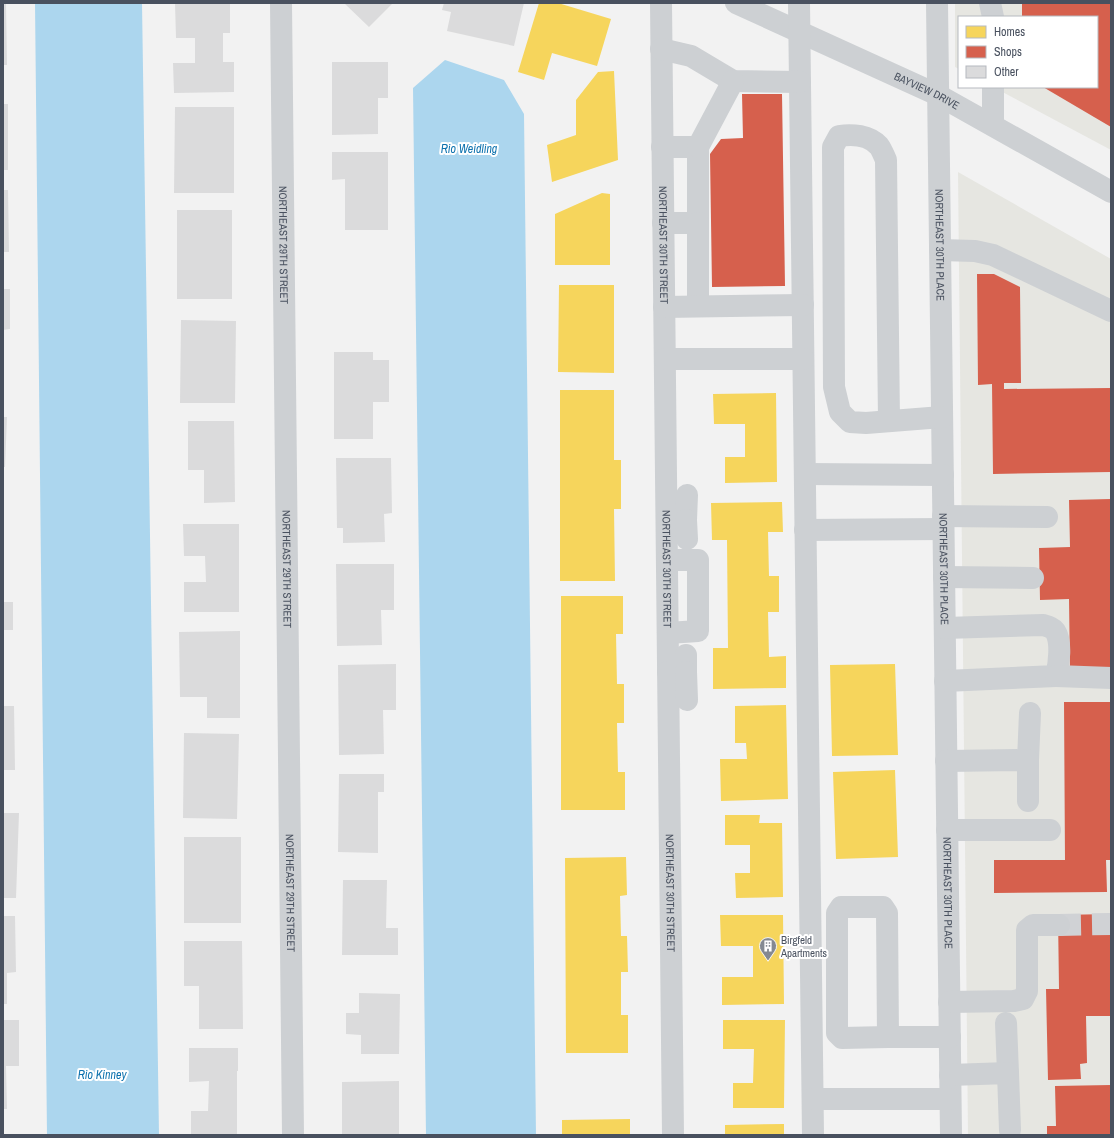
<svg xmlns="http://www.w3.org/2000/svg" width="1114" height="1138" viewBox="0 0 1114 1138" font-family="'Archivo Narrow',sans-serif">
<rect width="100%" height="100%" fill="#f2f2f2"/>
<!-- commercial -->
<path fill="#e6e6e1" d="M955,3H1111V150L993,87H1097V17H959V69L955,67Z
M958,172L1111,259V1135H968Z"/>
<!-- water -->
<path fill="#acd6ee" d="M35,3H142L159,1135H47Z
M445,60L504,80L524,114L536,1135H426L413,88Z"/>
<!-- homes -->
<path fill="#f6d55c" d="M539,3H558L611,19L597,66L552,53L544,80L518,72Z
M614,71L618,160L552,182L547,145L576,135V100L598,72Z
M602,193L610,194V265H555V214Z
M559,285H614V373L558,372Z
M560,390H614V460H621V509H614L615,581H560Z
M776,393L777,482L725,483V457H745V424H714L713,394Z
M782,502L783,532H768L769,576H779V612H768L769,657L786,656V688L713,689V648H728L727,540H712L711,503Z
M561,596H623V634H616L617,684H624V723H617L618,772H625V810H561Z
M895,664L898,755L832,756L830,665Z
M786,705L788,799L721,801L720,759H747L746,743H735V706Z
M895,770L898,857L836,859L833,772Z
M725,815H760L759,823H782L783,897L736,898L735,873H750V845H725Z
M626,857L627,895L620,896L621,936H627L628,972H621V1015H628V1053H566L565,858Z
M720,915H783L784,1004L722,1005V977H753V946H721Z
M723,1020H785L784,1108H733V1083H753L754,1049H723Z
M630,1119V1135H562V1120Z
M784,1124V1135H725V1125Z"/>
<!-- shops -->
<path fill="#d6604d" d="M1022,3H1111V127L1043,87H1097V17H1022Z
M742,94H782L785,286L712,287L710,154L721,139L743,138Z
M977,274H994L1020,287L1021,383H1004V389L1111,388V472L993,474L992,384L978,385Z
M1111,499V670L1070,671L1069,599L1040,600L1039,548L1070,547L1069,500Z
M1064,702H1111V860H1106L1107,892L994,893V860H1065Z
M1111,914V1016H1086L1087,1063L1080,1064L1081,1079L1048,1080L1046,989H1059L1058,915Z
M1111,1085V1135H1047V1126H1056L1055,1086Z"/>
<!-- building -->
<path fill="#dbdbdc" d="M3,3H6L7,65H3Z
M175,3H230V33H223V62H234V92L174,93L173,63H195V38H176Z
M344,3H393L369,27Z
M444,3H524L514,46L447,31L451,12L442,10Z
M332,62H388V98H378V134L332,135Z
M3,104H8V170H3Z
M175,107H234V193H174Z
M332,152H388V230H345V179L332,180Z
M3,190H8L9,252H3Z
M177,210H232V299H177Z
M3,289H10V329L3,330Z
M181,320L236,321L235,403H180Z
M334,352H373V360H389V402H373V439H334Z
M3,417H7L5,467H3Z
M188,421H234L235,502L204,503V470H188Z
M336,458H391L392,513L384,514L385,542L343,543V528H337Z
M183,524H239V612H184V582H206L205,556H184Z
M336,564H394V610H381L382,645L337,646Z
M3,602H13V630H3Z
M240,631V718H207V697H180L179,632Z
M396,664V710H383L384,754L339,755L338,665Z
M3,706H14L15,770H3Z
M184,733L239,734L237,819L183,818Z
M339,774H384V792H378V853L338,852Z
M3,813H19L16,898H3Z
M184,837H241V923H184Z
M343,880H387L386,928H398V955H342Z
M3,916H15L16,972L7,973V1004H3Z
M184,941H242L243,1029H199V986H184Z
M359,993L400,994L399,1054H361V1035L346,1034V1013H359Z
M3,1020H19V1066H6L7,1109H3Z
M189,1048H238V1071H237V1135H191V1111H208L209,1081L189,1082Z
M399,1081V1135H342V1082Z"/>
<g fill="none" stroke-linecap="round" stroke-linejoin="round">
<!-- minor-tunnel -->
<path stroke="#d0d2d5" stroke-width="22" stroke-dasharray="22 11" stroke-linecap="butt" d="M1059,925L1111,924"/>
<!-- minor -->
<g stroke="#cdd0d3" stroke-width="22">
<path id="s1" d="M281,3L293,1135"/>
<path id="s2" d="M661,3L673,1135"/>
<path id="s3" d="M736,3L938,95L1111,192"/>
<path d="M799,3L813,1135"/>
<path id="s4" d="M937,3L951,1135"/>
<path d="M990,3L993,17"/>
<path d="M661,49L691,56L733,81L800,82"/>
<path d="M993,125V87"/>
<path d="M662,147H698V223H663"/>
<path d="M698,147L733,81"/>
<path d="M698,223V306"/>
<path d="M940,250L975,251L993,255L1111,311"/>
<path d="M664,307L803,305"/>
<path d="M665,359H803"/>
<path d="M889,421L886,160C884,156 882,150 879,146C869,135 852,134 839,136L833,147L834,387L840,412L850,422L866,423L942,417"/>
<path d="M805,474L943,475"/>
<path d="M943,516L1047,517"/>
<path d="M667,520H686L687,495"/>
<path d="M686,520L687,539"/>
<path d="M805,530L943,529"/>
<path d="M667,560H698V631L668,633"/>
<path d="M944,577L1033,578"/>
<path d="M945,628L1043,625C1047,626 1052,627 1055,631C1062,641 1059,665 1056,676L945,681"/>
<path d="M668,672H686V655"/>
<path d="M686,672L687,700"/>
<path d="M1056,676L1111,678"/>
<path d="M1028,760L1030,713"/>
<path d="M946,761L1028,760V801"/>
<path d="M947,830H1050"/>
<path d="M949,1002L1014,1001L1023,999L1027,991V930L1033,925H1059"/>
<path d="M1006,1023L1008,1073"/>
<path d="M888,1037L842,1038L837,1033V913L841,907H883L887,913L888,1037H950"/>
<path d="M950,1075L1008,1073L1010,1130"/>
<path d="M813,1099H950"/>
</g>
</g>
<!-- icons -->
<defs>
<g id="building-pin" transform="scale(0.9)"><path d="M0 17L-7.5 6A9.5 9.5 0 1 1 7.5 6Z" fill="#848992" stroke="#fff"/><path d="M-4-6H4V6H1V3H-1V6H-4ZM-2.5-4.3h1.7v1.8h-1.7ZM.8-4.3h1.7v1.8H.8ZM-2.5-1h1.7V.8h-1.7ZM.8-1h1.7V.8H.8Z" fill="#fff"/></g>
</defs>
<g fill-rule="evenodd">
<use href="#building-pin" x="768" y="946"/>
</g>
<g text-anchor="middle" stroke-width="4" stroke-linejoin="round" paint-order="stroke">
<!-- street labels -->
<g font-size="11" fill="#49515f" stroke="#fff">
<text dy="4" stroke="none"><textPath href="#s3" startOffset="210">BAYVIEW DRIVE</textPath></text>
<text dy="4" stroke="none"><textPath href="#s1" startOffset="242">NORTHEAST 29TH STREET</textPath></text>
<text dy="4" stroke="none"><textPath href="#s2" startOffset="242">NORTHEAST 30TH STREET</textPath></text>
<text dy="4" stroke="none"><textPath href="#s4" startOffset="242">NORTHEAST 30TH PLACE</textPath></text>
<text dy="4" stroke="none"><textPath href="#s1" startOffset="566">NORTHEAST 29TH STREET</textPath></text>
<text dy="4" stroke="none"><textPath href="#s2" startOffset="566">NORTHEAST 30TH STREET</textPath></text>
<text dy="4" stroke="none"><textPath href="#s4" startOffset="566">NORTHEAST 30TH PLACE</textPath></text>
<text dy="4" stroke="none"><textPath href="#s1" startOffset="890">NORTHEAST 29TH STREET</textPath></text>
<text dy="4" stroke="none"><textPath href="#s2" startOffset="890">NORTHEAST 30TH STREET</textPath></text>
<text dy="4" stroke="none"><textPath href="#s4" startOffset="890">NORTHEAST 30TH PLACE</textPath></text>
</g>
<!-- poi labels -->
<g font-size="11" fill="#49515f" stroke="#fff" text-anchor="start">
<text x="781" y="944">Birgfeld<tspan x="781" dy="13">Apartments</tspan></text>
</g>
<!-- water labels -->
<g font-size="12" font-style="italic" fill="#0d72ae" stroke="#fff">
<text x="469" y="153">Rio Weidling</text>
<text x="102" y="1079">Rio Kinney</text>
</g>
</g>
<!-- border -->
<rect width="1114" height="1138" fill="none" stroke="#49515f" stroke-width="8"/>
<!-- legend -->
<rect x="958" y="16" width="140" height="72" fill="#ffffff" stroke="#b6b9bf"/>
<rect x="966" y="26" width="20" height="12" fill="#f6d55c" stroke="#b6b9bf"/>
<text x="994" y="36" font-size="12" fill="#49515f">Homes</text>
<rect x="966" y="46" width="20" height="12" fill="#d6604d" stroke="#b6b9bf"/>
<text x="994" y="56" font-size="12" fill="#49515f">Shops</text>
<rect x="966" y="66" width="20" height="12" fill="#dbdbdc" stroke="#b6b9bf"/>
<text x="994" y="76" font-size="12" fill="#49515f">Other</text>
</svg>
